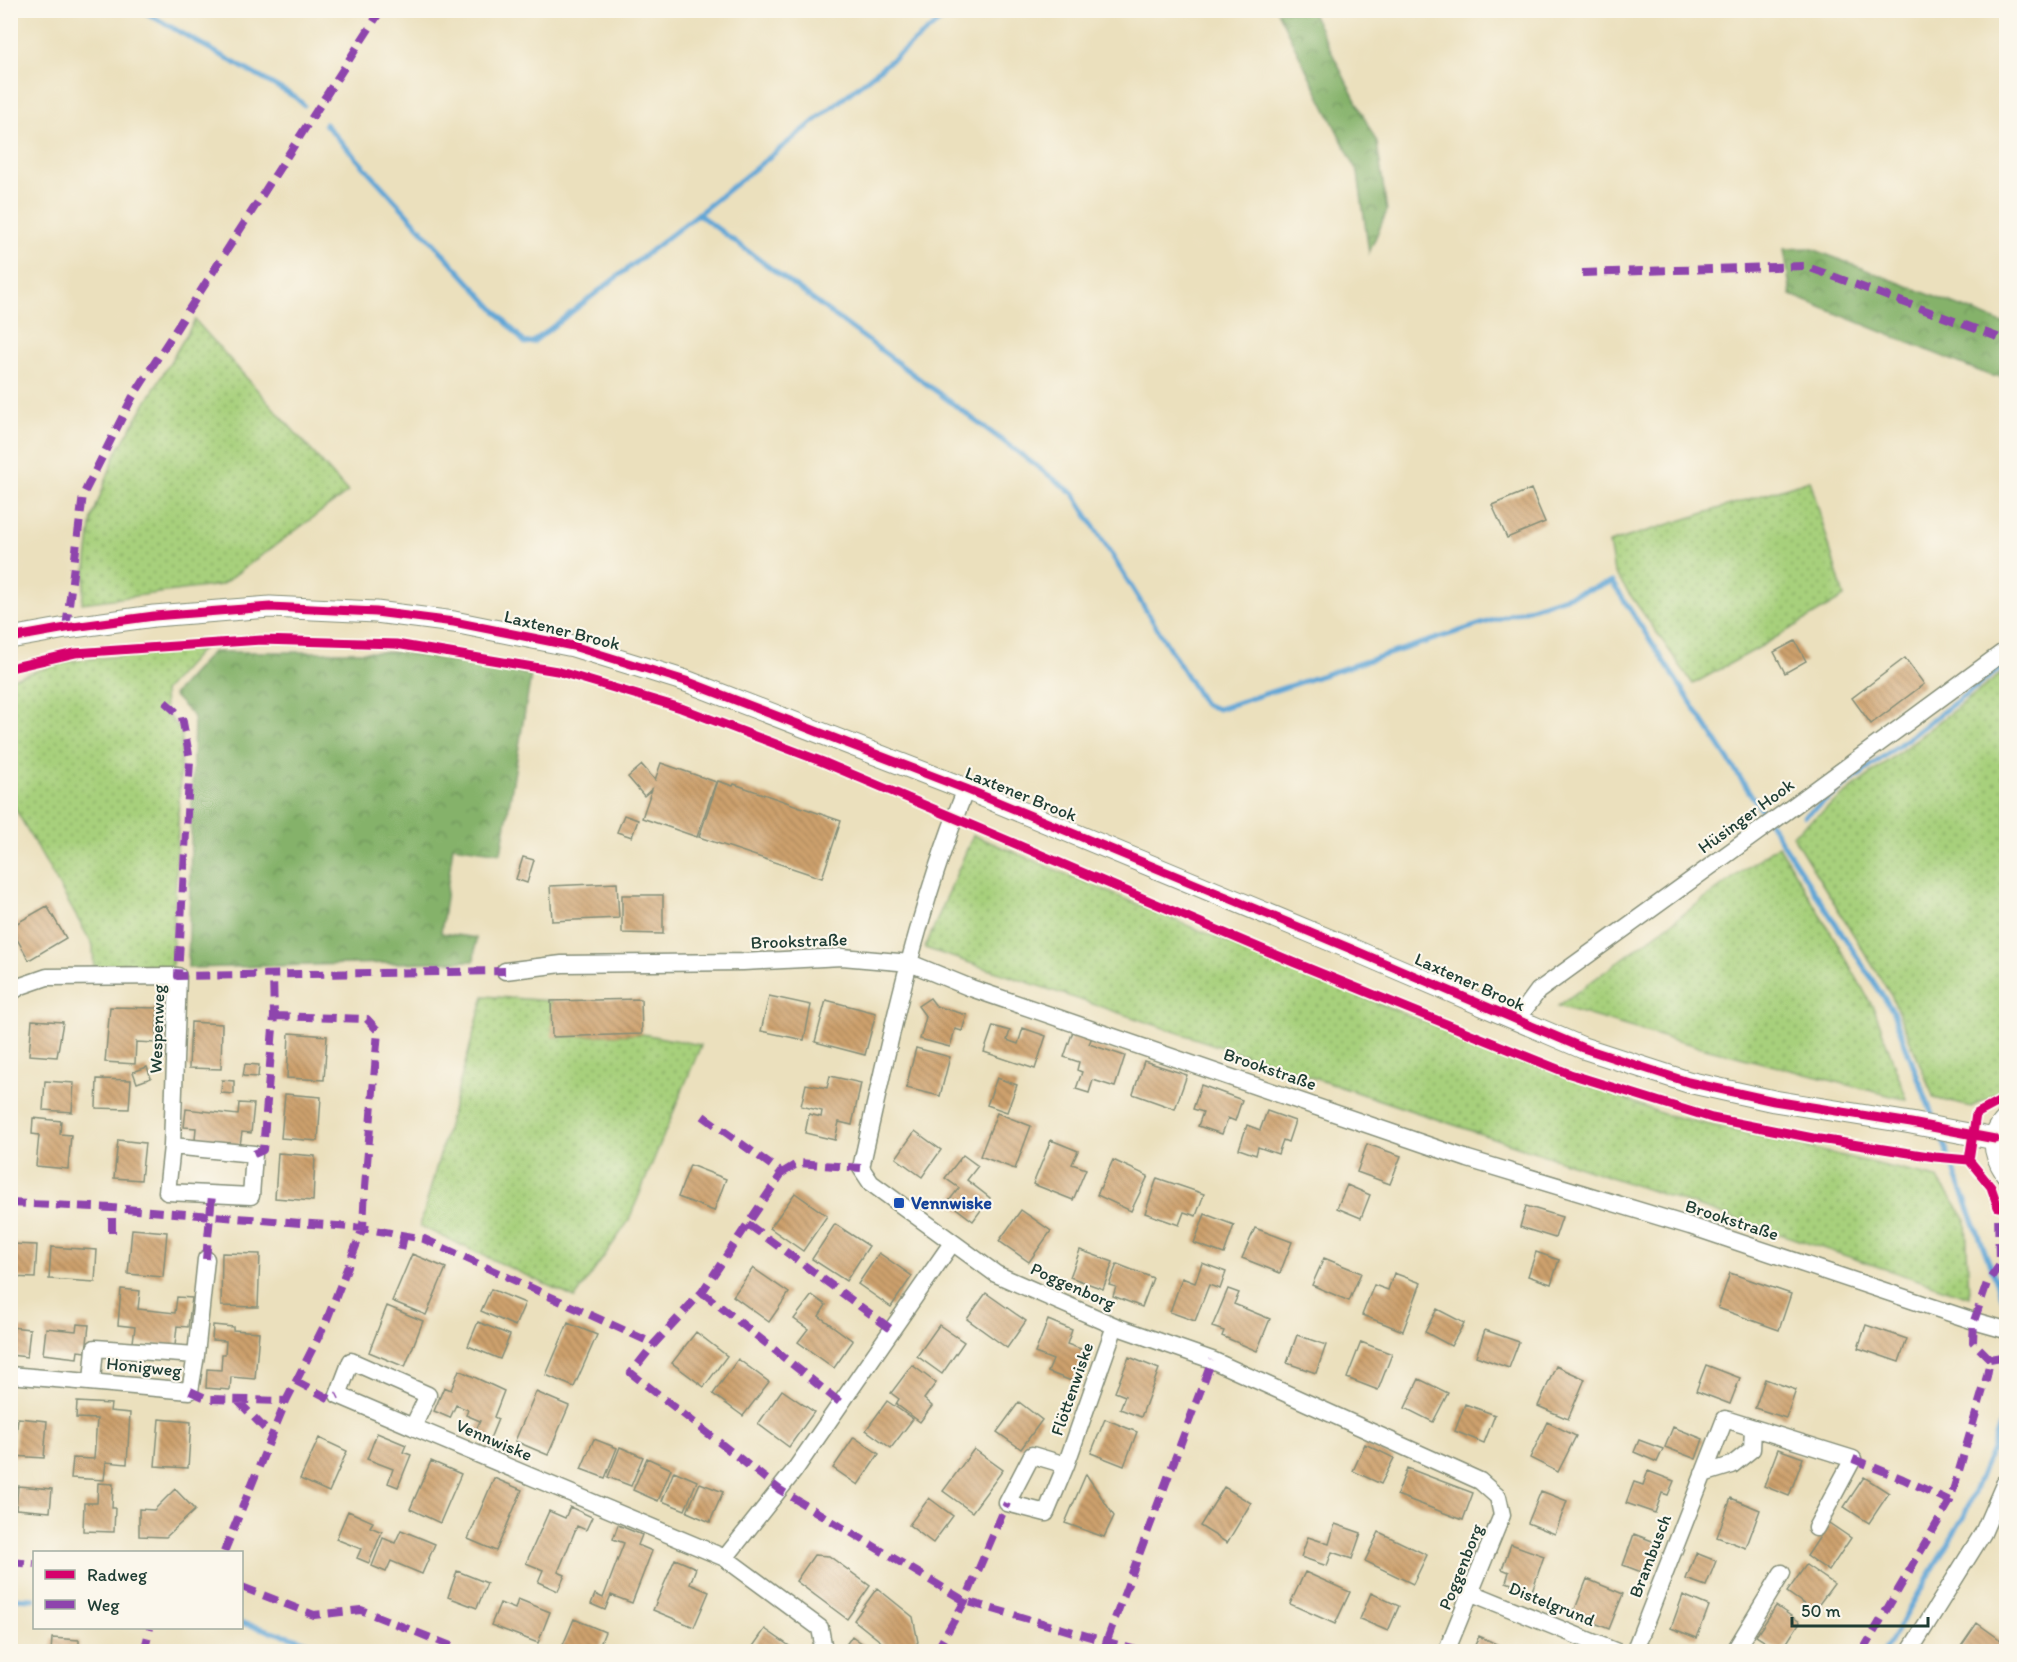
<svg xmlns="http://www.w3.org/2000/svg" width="2017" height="1662" viewBox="0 0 2017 1662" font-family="Itim,sans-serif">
<defs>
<pattern id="grass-dots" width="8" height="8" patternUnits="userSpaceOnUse" patternTransform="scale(1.5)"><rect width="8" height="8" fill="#a7d07b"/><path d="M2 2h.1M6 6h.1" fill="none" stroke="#87aa66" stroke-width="1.8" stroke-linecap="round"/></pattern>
<pattern id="forest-crowns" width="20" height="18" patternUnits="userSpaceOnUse" patternTransform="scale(1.5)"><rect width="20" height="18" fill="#85b26b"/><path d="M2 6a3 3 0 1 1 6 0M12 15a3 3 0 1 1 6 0" fill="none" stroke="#6c9259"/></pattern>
<pattern id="building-back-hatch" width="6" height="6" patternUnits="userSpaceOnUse" patternTransform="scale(1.5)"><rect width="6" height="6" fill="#cea16d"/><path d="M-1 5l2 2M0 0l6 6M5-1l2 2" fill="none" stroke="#a7845a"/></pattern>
</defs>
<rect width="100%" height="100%" fill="#fbf7ec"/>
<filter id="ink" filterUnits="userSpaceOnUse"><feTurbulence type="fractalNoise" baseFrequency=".0167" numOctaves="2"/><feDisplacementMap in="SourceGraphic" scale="12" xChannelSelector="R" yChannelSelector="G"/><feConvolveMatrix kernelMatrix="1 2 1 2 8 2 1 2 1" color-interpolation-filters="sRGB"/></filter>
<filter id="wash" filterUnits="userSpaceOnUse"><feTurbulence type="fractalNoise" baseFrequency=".008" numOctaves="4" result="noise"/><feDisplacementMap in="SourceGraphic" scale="24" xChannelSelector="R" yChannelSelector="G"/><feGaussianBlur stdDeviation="1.35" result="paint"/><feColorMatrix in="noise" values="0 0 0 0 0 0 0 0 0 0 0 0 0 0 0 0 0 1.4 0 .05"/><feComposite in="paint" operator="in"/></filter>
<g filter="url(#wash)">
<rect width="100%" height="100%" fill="#ebe0bd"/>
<!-- grass -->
<path fill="url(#grass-dots)" stroke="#638658" stroke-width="1.5" d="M195,320L348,492L221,585L82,603L92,518L116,453Z
M1810,480L1844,597L1760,647L1693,684L1614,572L1609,543Z
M203,648L164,691L165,713L182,730L172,970L94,973L93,946L11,801L10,679L70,661Z
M2006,670V1089L1971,1107L1934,1098L1892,997L1792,835Z
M973,835L1315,979L1663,1114L1937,1178L1966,1220L1969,1297L925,948Z
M1778,845L1836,941L1875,1011L1907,1100L1670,1039L1558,1006Z
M484,996L551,1001L553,1037L642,1034L701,1045L628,1222L575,1298L420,1226Z"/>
<!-- forest -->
<path fill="url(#forest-crowns)" stroke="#527850" stroke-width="1.5" d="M1277,11H1311L1377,143L1387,211L1369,253L1358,173Z
M1810,248L2002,323L2006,322V376H1991L1791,295L1784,249Z
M212,652H397L531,675L501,853L453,846L441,933L476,938L474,961L188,968L194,717L173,695Z"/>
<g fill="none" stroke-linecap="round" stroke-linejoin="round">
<!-- stream -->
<path stroke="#60a6d6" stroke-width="5" d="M141,10L295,97L304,105
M325,124L525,343L533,342L698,214L1074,494L1204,704L1218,709L1612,582L1892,1010L1935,1122
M698,214L954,10
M1805,816L2006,664
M1940,1133L2006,1307
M10,1598L34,1599
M242,1623L299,1639L330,1652
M1884,1652L1964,1516L1992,1449L2006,1405"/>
</g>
<g id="blocks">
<!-- building -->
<path fill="url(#building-back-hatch)" d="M1531,489L1545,522L1507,538L1492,505Z
M1795,641L1806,661L1785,673L1774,652Z
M1905,658L1924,684L1871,724L1852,698Z
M661,763L716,782L697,837L642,818L652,789L644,796L628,777L642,765L655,780Z
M718,781L733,786L734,784L841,821L822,878L699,837Z
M624,815L638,820L632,837L617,832Z
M523,857L534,860L527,883L516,879Z
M617,883L619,918L552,921L550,886Z
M622,895H663V934L622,933Z
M47,906L66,938L29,960L10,927Z
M769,996L811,1005L804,1040L761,1031Z
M930,998L936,1006L967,1015L962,1031L955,1029L950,1047L920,1039L926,1017L918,1006Z
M641,999L642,1034L552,1037L551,1001Z
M826,1000L876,1013L865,1055L815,1042Z
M110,1007L158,1008L156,1043L136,1042L135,1064L105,1062Z
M32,1020L63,1022L57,1057L29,1055Z
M191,1022L222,1024L221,1069L189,1068Z
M993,1026L1010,1031L1007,1040L1018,1044L1023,1028L1046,1036L1035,1069L984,1052Z
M1073,1031L1092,1037L1089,1044L1125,1056L1115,1087L1093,1080L1089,1093L1076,1089L1082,1072L1077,1070L1079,1062L1064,1057Z
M289,1033L327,1036L324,1080L287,1078Z
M916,1048L950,1057L940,1096L906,1088Z
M1144,1061L1187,1075L1175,1109L1133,1094Z
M245,1064L259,1065L258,1077L243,1076Z
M147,1067L151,1078L137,1083L133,1072Z
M830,1076L861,1083L852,1125L839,1122L835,1140L805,1133L809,1114L821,1117L822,1111L801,1106L806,1084L827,1088Z
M997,1078L1017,1085L1007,1112L987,1105Z
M97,1079L131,1080L129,1109L96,1108Z
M222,1080L234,1081V1094L221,1093Z
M45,1081L74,1083L72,1112L43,1110Z
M1201,1085L1242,1100L1235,1121L1228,1118L1222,1134L1198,1126L1203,1112L1193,1109Z
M285,1094L321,1097L318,1141L281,1138Z
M239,1103L254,1104L251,1133L242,1132L240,1145L195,1140L196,1128L184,1127L186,1109L238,1115Z
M1267,1111L1295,1121L1288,1142L1283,1140L1278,1154L1258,1147L1256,1155L1239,1149L1247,1125L1260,1130Z
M997,1113L1031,1126L1015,1169L980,1156Z
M33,1118L61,1121L60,1134L71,1135L68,1169L36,1166L39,1135L32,1134Z
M915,1131L941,1150L922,1177L896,1158Z
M118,1140L145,1143L141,1180L114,1178Z
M1051,1140L1078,1151L1072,1164L1086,1169L1073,1200L1033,1184Z
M1367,1144L1401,1156L1390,1184L1357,1172Z
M278,1153L315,1156L313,1201L275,1198Z
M963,1155L978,1166L967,1180L990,1198L973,1221L948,1202L959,1188L945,1178Z
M1113,1160L1148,1176L1131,1211L1097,1195Z
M690,1165L726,1179L714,1211L678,1197Z
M1157,1178L1204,1194L1196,1216L1184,1212L1179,1225L1145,1213Z
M1347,1185L1370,1195L1361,1218L1337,1208Z
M795,1193L827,1216L803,1251L770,1228Z
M1526,1206L1562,1217L1555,1238L1520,1227Z
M1021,1210L1051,1231L1029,1262L999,1241Z
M1205,1214L1234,1225L1224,1254L1194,1243Z
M835,1224L869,1246L846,1281L812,1259Z
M1255,1228L1292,1242L1280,1273L1242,1258Z
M132,1229L167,1232L163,1277L128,1274Z
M10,1244L37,1245L35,1278L10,1277Z
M51,1247L97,1250L95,1282L49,1279Z
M1080,1250L1113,1262L1103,1289L1070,1277Z
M1536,1252L1559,1260L1551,1284L1528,1276Z
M222,1253L260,1254L258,1307L221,1306Z
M879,1253L912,1276L891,1307L858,1284Z
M412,1254L446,1268L426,1315L392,1301Z
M1324,1258L1361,1273L1349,1301L1312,1285Z
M1202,1263L1226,1272L1220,1289L1209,1285L1195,1321L1170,1312L1182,1278L1195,1283Z
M1117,1264L1153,1278L1142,1307L1113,1296L1116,1287L1109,1285Z
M753,1268L789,1293L769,1322L733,1296Z
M1394,1273L1421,1283L1403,1331L1362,1315L1374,1285L1388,1290Z
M1730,1273L1791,1294L1779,1330L1718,1308Z
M121,1289L140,1291L138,1309L175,1313L177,1297L192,1298L188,1327L177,1326L175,1346L133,1342L135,1327L118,1325Z
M491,1289L525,1303L515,1326L481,1311Z
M1228,1289L1239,1293L1234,1304L1270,1319L1257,1351L1222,1336L1224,1331L1212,1327Z
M986,1293L1026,1321L1007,1348L967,1319Z
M812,1295L826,1305L819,1316L853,1341L834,1368L798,1342L808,1329L794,1319Z
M387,1306L423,1321L405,1367L369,1352Z
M1437,1309L1464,1323L1451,1346L1425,1332Z
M1048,1320L1072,1330L1067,1344L1086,1351L1074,1382L1048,1372L1053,1360L1035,1353Z
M478,1322L510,1335L500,1359L468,1346Z
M568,1323L597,1335L574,1387L546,1375Z
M77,1324L89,1325L86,1352L78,1351L77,1358L43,1354L46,1328L76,1331Z
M213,1325L233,1327V1330L259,1332L255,1379L231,1377L230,1390L206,1388L207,1369L221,1370L222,1354H225L226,1341L212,1340Z
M939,1325L964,1342L942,1374L917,1356Z
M1866,1325L1907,1339L1899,1362L1858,1348Z
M10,1327L30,1329L27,1357L10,1355Z
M1485,1330L1519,1342L1509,1368L1476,1356Z
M696,1332L727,1356L704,1387L672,1363Z
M1297,1335L1326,1345L1316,1373L1287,1363Z
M1361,1342L1392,1354L1378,1390L1347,1378Z
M1129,1357L1159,1369L1141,1417L1120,1409L1125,1396L1115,1392Z
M738,1359L769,1382L743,1416L713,1394Z
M912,1365L936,1383L924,1399L932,1406L920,1422L896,1404L899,1399L891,1393Z
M1706,1365L1740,1378L1730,1404L1696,1391Z
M1556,1366L1585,1379L1568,1419L1538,1406Z
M459,1370L504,1391L494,1417L498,1419L489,1441L474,1435L480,1421L466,1415L468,1410L456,1405L450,1418L434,1411L444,1387L451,1390Z
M1419,1379L1448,1393L1433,1422L1405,1408Z
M1765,1379L1796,1390L1786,1418L1755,1408Z
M782,1390L814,1412L789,1447L758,1424Z
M536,1392L569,1406L548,1455L515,1441Z
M887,1401L913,1419L891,1448L866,1430Z
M77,1402L111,1404L110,1411L130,1413L127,1464L106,1462L104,1480L71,1478L73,1458L94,1459L97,1419L76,1418Z
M1019,1402L1042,1420L1021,1449L997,1432Z
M1465,1404L1495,1415L1484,1443L1455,1431Z
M18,1418L47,1421L44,1458L14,1456Z
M159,1419L191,1422L188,1468L155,1466Z
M1105,1419L1137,1432L1124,1466L1091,1453Z
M1547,1422L1576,1436L1558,1472L1530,1458Z
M1673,1427L1703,1439L1696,1459L1665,1447Z
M377,1433L406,1445L403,1452L411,1455L398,1487L388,1483L393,1469L367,1459Z
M854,1437L879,1454L858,1485L833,1468Z
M319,1438L347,1451L329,1492L300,1479Z
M594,1439L617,1448L605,1478L581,1469Z
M1639,1440L1663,1449L1657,1462L1634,1452Z
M1365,1444L1394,1458L1381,1484L1353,1471Z
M620,1447L643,1457L631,1486L608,1477Z
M974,1449L1003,1470L972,1512L943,1491Z
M1778,1449L1803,1458L1789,1496L1764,1486Z
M647,1458L671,1469L658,1501L633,1490Z
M431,1461L461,1474L440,1523L410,1509Z
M1407,1468L1473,1493L1463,1520L1397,1495Z
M674,1471L697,1481L685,1510L662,1501Z
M1648,1471L1674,1481L1668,1495L1662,1493L1655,1513L1626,1503L1634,1482L1643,1485Z
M1086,1474L1114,1516L1104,1537L1065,1523Z
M1864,1477L1889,1493L1869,1523L1844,1507Z
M494,1478L522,1490L496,1551L468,1539Z
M98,1483L113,1484L112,1508H115L114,1532L83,1531L84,1503H97Z
M700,1483L723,1492L710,1522L687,1512Z
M18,1486L52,1489L50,1512L16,1509Z
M1224,1487L1251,1503L1227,1543L1200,1526Z
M175,1489L195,1510L166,1537L139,1536V1509L154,1510Z
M1541,1491L1567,1501L1555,1534L1528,1523Z
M929,1498L953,1516L933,1543L909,1525Z
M1731,1498L1760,1510L1746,1548L1717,1537Z
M570,1507L592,1517L586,1530L577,1526L558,1572L565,1575L558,1591L538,1582L543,1570L526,1563L549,1511L565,1518Z
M348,1511L373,1522L370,1527L382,1532L369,1563L357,1558L361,1549L336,1539Z
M1829,1523L1851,1538L1829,1571L1807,1556Z
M1335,1524L1361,1533L1352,1559L1332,1552L1327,1566L1301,1557L1308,1537L1329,1544Z
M618,1525L642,1535L638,1545L652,1551L632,1603L611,1595L605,1610L591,1604L595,1594L603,1598L624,1543L613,1539Z
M401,1530L435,1544L422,1574L391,1561L386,1572L372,1566L383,1538L395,1543Z
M1379,1532L1427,1555L1413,1584L1365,1561Z
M1634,1534L1660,1544L1649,1575L1623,1565Z
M1511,1544L1544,1556L1532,1591L1506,1582L1509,1572L1502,1569Z
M1696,1553L1716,1561L1706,1586L1686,1579Z
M814,1555L829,1556L870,1586L847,1619L796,1581Z
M675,1559L696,1568L690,1584L709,1592L694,1627L653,1610Z
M1806,1565L1834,1584L1814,1611L1787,1592Z
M457,1571L487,1583L477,1608L448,1597Z
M1305,1572L1350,1592L1335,1624L1290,1604Z
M1587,1579L1623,1594L1609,1629L1573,1614Z
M877,1588L913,1617L918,1642L910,1652H894L854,1620Z
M1371,1593L1399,1606L1388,1631L1360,1619Z
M1683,1595L1709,1606L1697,1638L1671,1628Z
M518,1599L550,1612L538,1643L491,1625L500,1603L515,1609Z
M1776,1606L1800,1622L1781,1652L1756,1636Z
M574,1619L605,1632L597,1652H560Z
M1977,1623L2002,1641L1995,1652H1957Z
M765,1629L798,1652H749Z
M852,1636L874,1652H841Z
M1479,1636L1503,1647L1500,1652H1472Z
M52,1638L79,1640V1652H51Z
M1535,1646L1548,1651V1652H1533Z"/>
</g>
</g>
<g filter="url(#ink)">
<use href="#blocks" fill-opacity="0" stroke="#858e78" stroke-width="1.5"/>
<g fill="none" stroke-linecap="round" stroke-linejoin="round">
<!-- minor casing -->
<g stroke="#858e78" stroke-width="19">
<path id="minor" d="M966,789C917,909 889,1041 861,1168L871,1183L996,1274L1115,1326L1212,1360L1480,1481L1498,1497L1502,1515L1446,1652
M505,971L562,964L743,962L842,957L910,963L971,988L1468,1159L1690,1226L1974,1321L2006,1330
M10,993L21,986L47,977L178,976L172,1146L167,1192L251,1196L254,1154L172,1146
M1516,1021L1538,991L1791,808L2006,650
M10,1375L190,1391L196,1355L206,1259
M92,1381L95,1348L196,1355
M413,1427L338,1395L351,1361L428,1395L413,1427L725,1558L794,1471L952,1243
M1066,1465L1046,1513L1007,1503L1032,1455L1066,1465L1115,1326
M1703,1474L1732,1465L1752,1449L1753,1429
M725,1558L820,1628L823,1644L817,1652
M1472,1593L1617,1652
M1634,1652L1725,1419L1853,1459L1816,1528
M1734,1652L1782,1573
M1909,1652L1983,1533L2006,1480"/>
</g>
<!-- tertiary casing -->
<g stroke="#858e78" stroke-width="23">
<path id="tertiary" d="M10,638L66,628L154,616L270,607L376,612L454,622L573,646L686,681L966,789L1349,948L1583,1048L1688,1082L1774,1101L1911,1123L1995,1139
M2006,1120C1989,1137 1994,1155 2006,1173"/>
</g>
<!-- minor -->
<use href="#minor" stroke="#fff" stroke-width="16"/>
<!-- tertiary -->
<use href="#tertiary" stroke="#fff" stroke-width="21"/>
<!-- quiet -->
<path stroke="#8e44ad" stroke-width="8" stroke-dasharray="15 8" stroke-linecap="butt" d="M1582,273L1805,266L2006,340
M66,628L83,495L132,398L381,10
M165,702L182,717L190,760L178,976L505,971
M703,1116L782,1173L702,1292L654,1344L631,1373L780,1490L965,1601L1143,1652
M254,1154L263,1150L274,1016L273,975
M782,1173L798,1163L861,1168
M10,1203L112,1208L363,1228L424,1239L654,1344
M748,1224L891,1329
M112,1233V1208
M401,1250L404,1236
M206,1259L212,1195
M702,1292L842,1404
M1990,1359L1973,1342L1974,1321L1987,1283L1999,1266L1998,1207
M296,1381L330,1399L338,1395
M190,1391L208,1399L286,1401
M238,1401L272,1436
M1853,1459L1903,1479L1950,1501
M224,1552L286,1401L326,1322L363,1228L365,1187L378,1031L367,1019L274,1016
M10,1562L34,1564
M242,1587L314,1615L361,1610L466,1652
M1107,1640L1212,1360
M144,1652L150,1628
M936,1652L965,1601L1007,1503
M1862,1652L1950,1501L1987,1376L1990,1359L2006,1356"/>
<!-- cycleway casing -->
<g stroke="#fbf7ec" stroke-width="13">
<path id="cycleway" d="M10,638L66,628L154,616L270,607L376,612L454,622L573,646L686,681L966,789L1349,948L1583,1048L1688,1082L1774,1101L1911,1123L1995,1139
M10,668L75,653L261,640L396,644L557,671L681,708L823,762L1293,962L1570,1074L1712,1118L1813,1138L1935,1157L1969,1160L1991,1187L1998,1207H2006
M1969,1160L1976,1114L2006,1098"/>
</g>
<!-- cycleway -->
<use href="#cycleway" stroke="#d6006c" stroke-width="9"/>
</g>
</g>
<!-- markers -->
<rect fill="#1a4fb4" stroke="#fbf7ec" stroke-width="2" x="893" y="1197" width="12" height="12" rx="3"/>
<g text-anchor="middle" stroke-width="4.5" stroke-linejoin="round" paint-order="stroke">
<!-- street labels -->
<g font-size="18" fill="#1f3d34" stroke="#fbf7ec">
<text transform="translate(562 630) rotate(14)" y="6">Laxtener Brook</text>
<text transform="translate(1021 794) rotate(22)" y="6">Laxtener Brook</text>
<text transform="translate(1746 816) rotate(-36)" y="6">Hüsinger Hook</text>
<text transform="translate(799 941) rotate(-2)" y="6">Brookstraße</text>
<text transform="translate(1470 982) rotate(24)" y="6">Laxtener Brook</text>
<text transform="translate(157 1029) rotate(-88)" y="6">Wespenweg</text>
<text transform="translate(1270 1069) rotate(19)" y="6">Brookstraße</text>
<text transform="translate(1732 1220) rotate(18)" y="6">Brookstraße</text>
<text transform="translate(1073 1286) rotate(24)" y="6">Poggenborg</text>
<text transform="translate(144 1367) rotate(6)" y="6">Honigweg</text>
<text transform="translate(1072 1389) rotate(-71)" y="6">Flöttenwiske</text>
<text transform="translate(494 1440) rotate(23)" y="6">Vennwiske</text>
<text transform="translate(1650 1556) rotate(-69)" y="6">Brambusch</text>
<text transform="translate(1461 1567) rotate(-68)" y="6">Poggenborg</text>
<text transform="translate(1552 1604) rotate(22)" y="6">Distelgrund</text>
</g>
<!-- transit labels -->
<g font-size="18" font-weight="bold" fill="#164399" stroke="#fbf7ec" text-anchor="start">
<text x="911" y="1209">Vennwiske</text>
</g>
</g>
<!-- margin -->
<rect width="2017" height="1662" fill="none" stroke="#fbf7ec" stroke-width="36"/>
<!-- legend -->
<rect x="33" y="1551" width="210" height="78" fill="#fbf7ec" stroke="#a3ada2" stroke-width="1.5"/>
<rect x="45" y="1570" width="30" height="9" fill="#d6006c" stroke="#a3ada2" stroke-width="1.5"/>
<text x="87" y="1581" font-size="18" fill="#1f3d34">Radweg</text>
<rect x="45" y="1600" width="30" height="9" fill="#8e44ad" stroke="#a3ada2" stroke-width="1.5"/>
<text x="87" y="1611" font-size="18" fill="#1f3d34">Weg</text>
<!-- scale -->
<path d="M1792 1617v9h136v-9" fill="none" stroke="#1f3d34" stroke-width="3"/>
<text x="1801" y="1617" font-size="18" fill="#1f3d34" stroke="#fbf7ec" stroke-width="4.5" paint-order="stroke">50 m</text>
</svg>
